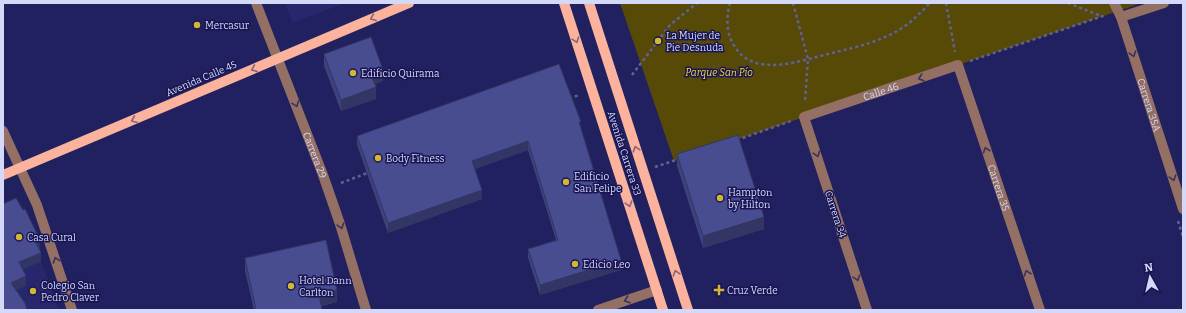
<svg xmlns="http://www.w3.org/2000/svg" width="1186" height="313" viewBox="0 0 1186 313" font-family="Bitter,serif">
<rect width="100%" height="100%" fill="#21215f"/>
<!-- built -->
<path fill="#27276d" d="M285,3H345L293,23Z
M41,262L59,310H3V296L19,271Z"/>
<!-- green -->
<path fill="#574a07" d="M620,3H1142L674,161Z"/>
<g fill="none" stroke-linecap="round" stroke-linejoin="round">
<!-- path -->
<path stroke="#606295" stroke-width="2.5" stroke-dasharray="3 3" stroke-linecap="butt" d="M730,3C726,17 726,34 735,47C755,78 799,61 828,54C861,46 895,39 919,14C922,11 927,7 929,3
M793,3L808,59L805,102
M946,3L955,52
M1068,3L1101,16
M970,61L1106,15
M632,75L670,25L697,3
M569,98L580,95
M737,140L791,121
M655,167L679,159
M341,183L370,172
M1178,221L1183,237"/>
<!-- minor -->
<g stroke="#936f64" stroke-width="10">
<path id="s1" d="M256,3L323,175L340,224L366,310"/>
<path id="s2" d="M1114,3L1121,17L1183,209"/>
<path d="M1121,17L1164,3"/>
<path d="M3,131L37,205L72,310"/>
<path d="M598,310L657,290"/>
<path id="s3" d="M867,310L804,117L958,65L1040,310"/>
</g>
<!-- major -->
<path stroke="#fcb29c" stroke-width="10" d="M564,3L663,310
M589,3L688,310
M3,175L409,3"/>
</g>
<!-- wall -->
<path fill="#3d427c" d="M324,54L383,81L374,84L376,99L341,111L324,66Z
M581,129L621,270L540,295L528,258V249L556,240L528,150L475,169L482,199L388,233L357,145V136Z
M677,154L764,229L703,248L677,166Z
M245,258L337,302L321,306L322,310H254L245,271Z"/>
<!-- shaded-wall -->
<path fill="#323665" d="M383,70V81L371,86V75Z
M376,87V99L341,111V100Z
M528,141V150L472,170V161Z
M482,190V199L388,233V223Z
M764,217V229L703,248V236Z
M40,240V249L36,252V243Z
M41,253V262L19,271V262Z
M621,260V270L540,295V285Z
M26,276V286L11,292V283Z
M337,290V302L319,306V294Z"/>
<!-- building -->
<path fill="#474d90" stroke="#323665" d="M371,37L383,70L371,75L376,87L341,100L324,54Z
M559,64L581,122H579L621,260L540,285L528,249L558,240L528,141L472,161L482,190L388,223L357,136Z
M738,135L764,217L703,236L677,154Z
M16,198L23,210L25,209L40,240L36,243L41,253L19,262L26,276L11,283L25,303L27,310H3V204Z
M326,240L337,290L319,294L322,310H256L245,258Z"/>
<!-- one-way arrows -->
<defs><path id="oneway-chevron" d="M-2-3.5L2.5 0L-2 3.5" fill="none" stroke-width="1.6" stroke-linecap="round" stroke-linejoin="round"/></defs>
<g stroke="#8a6478">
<use href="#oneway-chevron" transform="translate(373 18) rotate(157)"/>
<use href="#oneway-chevron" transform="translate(576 40) rotate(72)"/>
<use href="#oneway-chevron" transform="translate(254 69) rotate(157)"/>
<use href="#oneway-chevron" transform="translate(134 120) rotate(157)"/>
<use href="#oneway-chevron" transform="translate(636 149) rotate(-108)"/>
<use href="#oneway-chevron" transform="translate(629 204) rotate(72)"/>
<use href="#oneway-chevron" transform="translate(676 273) rotate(-108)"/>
</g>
<g stroke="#3e3058">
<use href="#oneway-chevron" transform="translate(1133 54) rotate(72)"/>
<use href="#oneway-chevron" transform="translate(921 78) rotate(161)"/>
<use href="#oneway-chevron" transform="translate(296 104) rotate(69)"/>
<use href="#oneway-chevron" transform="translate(986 150) rotate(-109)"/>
<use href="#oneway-chevron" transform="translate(817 154) rotate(72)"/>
<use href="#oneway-chevron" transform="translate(1173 178) rotate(72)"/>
<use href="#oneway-chevron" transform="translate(341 226) rotate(72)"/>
<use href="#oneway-chevron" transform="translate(56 260) rotate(-109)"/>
<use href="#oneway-chevron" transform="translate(1027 273) rotate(-109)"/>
<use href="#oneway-chevron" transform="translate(857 278) rotate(72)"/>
<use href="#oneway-chevron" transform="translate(627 300) rotate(162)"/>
</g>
<!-- markers -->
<g fill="#d1b736" stroke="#191553" stroke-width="1.5">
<circle cx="197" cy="25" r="4"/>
<circle cx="658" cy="41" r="4"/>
<circle cx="353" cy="73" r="4"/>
<circle cx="378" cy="158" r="4"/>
<circle cx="566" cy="182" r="4"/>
<circle cx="720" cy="198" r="4"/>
<circle cx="19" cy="237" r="4"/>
<circle cx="575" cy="264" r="4"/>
<circle cx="291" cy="286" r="4"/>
<path d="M717 284h4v4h4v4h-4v4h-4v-4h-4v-4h4z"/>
<circle cx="33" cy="291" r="4"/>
</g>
<g text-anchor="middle" stroke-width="3" stroke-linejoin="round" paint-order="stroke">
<!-- poi labels -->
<g font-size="10" fill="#d4d9f9" stroke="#191553" text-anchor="start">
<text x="205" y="29">Mercasur</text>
<text x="666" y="39">La Mujer de<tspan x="666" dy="12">Pie Desnuda</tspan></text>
<text x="361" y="77">Edificio Quirama</text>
<text x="386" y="162">Body Fitness</text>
<text x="574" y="180">Edificio<tspan x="574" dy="12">San Felipe</tspan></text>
<text x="728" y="196">Hampton<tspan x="728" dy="12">by Hilton</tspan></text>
<text x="27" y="241">Casa Cural</text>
<text x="583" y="268">Edicio Leo</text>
<text x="299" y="284">Hotel Dann<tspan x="299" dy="12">Carlton</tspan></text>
<text x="41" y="289">Colegio San<tspan x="41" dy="12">Pedro Claver</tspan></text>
<text x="727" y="294">Cruz Verde</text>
</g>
<!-- park labels -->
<g font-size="10" font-style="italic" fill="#f5d741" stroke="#191553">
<text x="719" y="76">Parque San Pío</text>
</g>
<!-- street labels -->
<g font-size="10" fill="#d4d9f9" stroke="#191553">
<text transform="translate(201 78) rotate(-23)" y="4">Avenida Calle 45</text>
<text dy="4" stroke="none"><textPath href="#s3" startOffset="284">Calle 46</textPath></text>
<text dy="4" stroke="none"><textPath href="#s2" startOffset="108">Carrera 35A</textPath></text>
<text transform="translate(625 153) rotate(72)" y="4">Avenida Carrera 33</text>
<text dy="4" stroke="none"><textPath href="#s1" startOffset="163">Carrera 29</textPath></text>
<text dy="4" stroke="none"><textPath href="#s3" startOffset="495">Carrera 35</textPath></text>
<text transform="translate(836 214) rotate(72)" y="4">Carrera 34</text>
</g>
</g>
<!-- border -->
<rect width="1186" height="313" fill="none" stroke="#d4d9f9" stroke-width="8"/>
<!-- north arrow -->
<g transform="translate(1150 277) rotate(352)" stroke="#191553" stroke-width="3" paint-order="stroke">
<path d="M0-3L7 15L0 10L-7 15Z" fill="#d4d9f9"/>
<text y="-6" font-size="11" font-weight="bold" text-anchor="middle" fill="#d4d9f9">N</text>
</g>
</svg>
